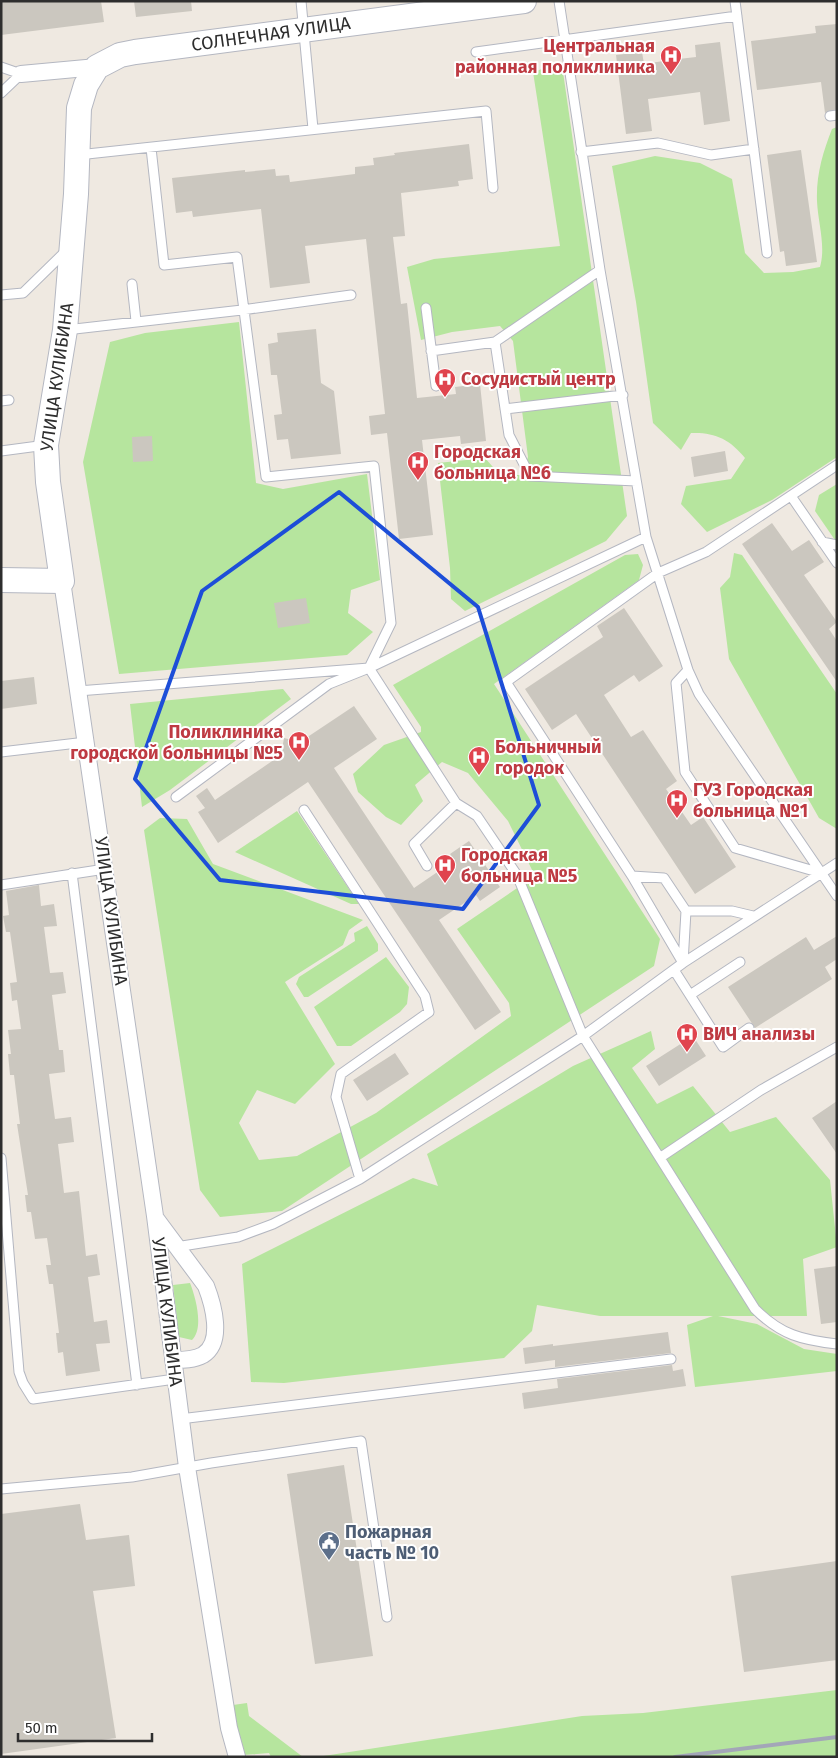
<svg xmlns="http://www.w3.org/2000/svg" width="838" height="1758" viewBox="0 0 838 1758" font-family="'Fira Sans',sans-serif">
<rect width="100%" height="100%" fill="#efe9e1"/>
<!-- green -->
<path fill="#b6e59e" d="M542,69L563,72L627,516L606,541L465,611L451,599L450,568L438,463L485,458L500,475H522L528,457L513,341L500,326L452,332L421,340L407,267L434,259L560,246L533,72Z
M837,127V457L772,500L707,532L681,504L686,486L731,479L745,458C730,439 714,432 691,433L681,450L653,423L636,302L612,166L655,156L700,163L732,179L745,253L764,273L793,272L820,267C826,246 818,223 817,201C816,175 823,152 832,129Z
M239,322L256,483L283,489L367,474L380,580L351,590L348,613L373,632L347,655L119,674L83,462L110,342L145,333Z
M837,484V543L815,511L819,495Z
M734,553L742,555L837,694V829L819,818L729,659L720,588L730,577Z
M638,554L643,565L639,580L494,684L660,939L654,966L282,1211L220,1217L200,1190L144,830L160,818L187,819L213,864L363,920L349,930L343,945L285,982L335,1064L295,1104L257,1090L239,1123L259,1160L297,1156L376,1113L511,1016L509,1003L457,929L535,876L508,821L468,773L442,762L415,785L423,801L401,825L386,817L358,792L353,774L384,745L421,732V727L393,685L625,555Z
M283,689L291,699L170,790L142,807L130,704Z
M297,811L359,904H351L235,852Z
M367,926L378,944V951L308,997H304L296,984L299,977L355,941L354,933Z
M386,957L409,987L407,1004L400,1012L351,1046H337L314,1007Z
M651,1031L655,1049L632,1068L657,1104L693,1086L730,1132L776,1117L830,1180L837,1247L803,1259L807,1316H718L757,1324L804,1349L837,1354V1371L695,1387L687,1325L713,1316H600L537,1305L532,1331L504,1358L284,1383L251,1382L242,1264L413,1178L438,1186L427,1154L573,1066Z
M190,1283C196,1298 204,1329 192,1340L179,1337L173,1285Z
M837,1690V1757H317L582,1716L643,1713Z
M247,1703L249,1716L303,1757H271L269,1753L243,1755L230,1710L233,1705Z"/>
<!-- building -->
<path fill="#cbc7bf" d="M10,1H101L104,22L1,35V2Z
M134,1H191L192,11L136,17Z
M837,24V109L825,113L821,82L757,90L751,41L816,33L815,26Z
M720,42L730,121L704,125L700,92L648,99L652,131L626,134L616,55L642,52L644,64L670,60L696,57L695,45Z
M469,144L473,179L458,181L459,186L401,193L405,236L393,237L401,304L407,303L417,398L456,394L455,387L480,384L486,441L461,444L460,436L422,440L433,535L399,539L387,433L371,435L369,416L385,414L366,239L305,246L310,283L270,288L261,209L193,217L192,211L176,213L172,178L245,170V172L275,169L276,176L289,175L290,182L355,174V167L374,165L373,158L395,155L394,153Z
M801,150L817,262L786,266L784,251L780,252L767,155Z
M316,329L321,383L334,391L341,454L291,459L288,439L277,440L274,415L282,414L277,375H271L268,344L278,342L277,333Z
M152,436L153,461L133,462L132,437Z
M725,451L728,471L694,477L691,457Z
M772,523L792,551L809,540L824,562L804,575L837,622L829,629L837,641V682L742,544Z
M306,598L310,623L278,628L274,603Z
M624,608L663,666L639,682L634,675L604,695L631,737L643,730L677,781L666,789L691,825L703,817L736,867L695,894L576,714L552,730L525,689L603,637L597,626Z
M34,677L37,704L1,709V681Z
M354,706L377,739L334,768L414,888L455,860L450,854L469,841L500,887L480,901L476,895L439,920L501,1012L475,1030L308,782L218,843L198,812L205,808L196,796L207,788L215,800L281,755L284,738L300,742Z
M39,885L41,906L54,904L57,926L44,927L50,973L63,972L66,993L52,995L59,1050H63L65,1072L49,1074L55,1119L71,1117L74,1142L58,1144L64,1193L79,1191L86,1256L97,1254L100,1275L88,1277L94,1322L107,1320L110,1343L96,1344L100,1371L66,1376L63,1352L58,1353L56,1333H59L53,1284H49L46,1265H51L47,1238L35,1239L31,1212H27L25,1195H28L17,1124H20L14,1075H10L8,1054H11L8,1030L21,1029L17,1000L12,1001L10,983L17,982L10,932H6L3,916L9,915L6,891Z
M837,936V959L825,967L832,979L755,1028L728,987L806,937L814,950Z
M693,1036L706,1056L659,1086L646,1066Z
M395,1053L409,1074L367,1101L353,1080Z
M837,1101V1154L812,1118Z
M837,1266V1322L821,1324L814,1269Z
M668,1332L671,1353L555,1367V1360L525,1364L523,1348L553,1344V1346Z
M672,1365L673,1371L683,1369L686,1386L524,1409L522,1393L558,1388L557,1379Z
M344,1465L373,1656L315,1664L287,1474Z
M80,1504L86,1540L129,1535L135,1586L93,1591L116,1738L1,1754V1514Z
M837,1561V1660L744,1672L731,1576Z"/>
<g fill="none" stroke-linecap="round" stroke-linejoin="round">
<!-- lane casing -->
<g stroke="#b4b7c1" stroke-width="11">
<path id="lane" d="M301,1L313,129
M559,1L600,270L646,537L688,670L699,694L837,896
M735,1L767,253
M476,52L737,16
M1,67L21,74L1,93
M830,116L837,115
M581,152L658,143L711,155L754,149
M78,155L486,111L493,188
M600,270L495,342L509,435L530,476L636,481
M132,284L136,321
M1,295L23,293L66,251
M426,308L436,386
M66,330L242,310L351,295
M431,351L495,342
M1,401L9,400
M505,409L623,395
M1,451L46,445
M791,496L837,563
M822,542L837,545
M369,668L456,803L477,816L517,875L583,1036L755,1309C781,1335 802,1340 837,1344
M688,670L676,683L685,772L735,848L821,873
M78,691L369,668L391,623L374,466L266,477L237,257L164,265L151,148
M1,752L86,742
M176,797L329,684L369,668L646,537
M304,810L425,996L429,1012L341,1074L336,1097L360,1179
M427,866L414,844L456,803
M72,873L137,1385
M632,876L664,878L686,911H732L753,916
M1,885L105,869
M683,963L632,876L506,682L658,573L706,552L837,465
M683,963L686,911
M674,970L723,1047L749,1028
M690,995L740,962
M661,1157L761,1090L837,1047
M1,1158L19,1372L23,1383L33,1399L175,1379
M176,1247L238,1237L273,1224L360,1179L583,1036L683,963L837,863
M180,1419L671,1359
M1,1489L132,1477L211,1463L361,1441L387,1617"/>
</g>
<!-- street casing -->
<g stroke="#b4b7c1" stroke-width="18">
<path id="street" d="M21,74L97,67
M62,581L155,1216L187,1467L229,1728L237,1757
M157,1220L206,1286C213,1304 224,1342 203,1355C194,1360 183,1360 173,1360"/>
</g>
<!-- secondary casing -->
<g stroke="#b4b7c1" stroke-width="26">
<path id="secondary" d="M1,580L62,581L48,482L46,445L65,330L76,194L79,108L86,85L97,67L120,55L135,52L524,1"/>
</g>
<!-- lane -->
<use href="#lane" stroke="#fff" stroke-width="9"/>
<!-- street -->
<use href="#street" stroke="#fff" stroke-width="16"/>
<!-- secondary -->
<use href="#secondary" stroke="#fff" stroke-width="24"/>
<!-- rail -->
<path stroke="#a3a6b8" stroke-width="4" d="M675,1757L837,1737"/>
</g>
<!-- marked area -->
<path fill="none" stroke="#1d4ed8" stroke-width="4" stroke-linejoin="round" d="M339,492L478,607L539,805L463,909L220,880L135,779L202,591Z"/>
<!-- icons -->
<defs>
<g id="hospital-pin" transform="scale(1.125)"><path d="M0 17L-7.5 6A9.5 9.5 0 1 1 7.5 6Z" fill="#e0444e" stroke="#fff"/><path d="M-5-5h3v3.5h4V-5h3V5h-3V1.5h-4V5h-3Z" fill="#fff"/></g>
<g id="civic-pin" transform="scale(1.125)"><path d="M0 17L-7.5 6A9.5 9.5 0 1 1 7.5 6Z" fill="#5c6f8a" stroke="#fff"/><path d="M-.6-6.5H3V-4.5H.6V-3L4-1V1h2V6H-6V1h2V-1L-.6-3ZM-1.2 2.5V6h2.4V2.5Z" fill="#fff"/></g>
</defs>
<g fill-rule="evenodd">
<use href="#hospital-pin" x="671" y="56"/>
<use href="#hospital-pin" x="445" y="379"/>
<use href="#hospital-pin" x="418" y="462"/>
<use href="#hospital-pin" x="299" y="742"/>
<use href="#hospital-pin" x="479" y="757"/>
<use href="#hospital-pin" x="677" y="800"/>
<use href="#hospital-pin" x="445" y="865"/>
<use href="#hospital-pin" x="687" y="1034"/>
<use href="#civic-pin" x="329" y="1542"/>
</g>
<g text-anchor="middle" stroke-width="4" stroke-linejoin="round" paint-order="stroke">
<!-- street labels -->
<g font-size="18" fill="#2e2e2e" stroke="#fff">
<text transform="translate(271 34) rotate(-8)" y="6">СОЛНЕЧНАЯ УЛИЦА</text>
<text transform="translate(57 377) rotate(-82)" y="6">УЛИЦА КУЛИБИНА</text>
<text transform="translate(111 911) rotate(82)" y="6">УЛИЦА КУЛИБИНА</text>
<text transform="translate(167 1312) rotate(83)" y="6">УЛИЦА КУЛИБИНА</text>
</g>
<!-- health labels -->
<g font-size="18" font-weight="bold" fill="#be3a42" stroke="#fff" text-anchor="start">
<text x="655" y="52" text-anchor="end">Центральная<tspan x="655" dy="21">районная поликлиника</tspan></text>
<text x="461" y="385">Сосудистый центр</text>
<text x="434" y="458">Городская<tspan x="434" dy="21">больница №6</tspan></text>
<text x="283" y="738" text-anchor="end">Поликлиника<tspan x="283" dy="21">городской больницы №5</tspan></text>
<text x="495" y="753">Больничный<tspan x="495" dy="21">городок</tspan></text>
<text x="693" y="796">ГУЗ Городская<tspan x="693" dy="21">больница №1</tspan></text>
<text x="461" y="861">Городская<tspan x="461" dy="21">больница №5</tspan></text>
<text x="703" y="1040">ВИЧ анализы</text>
</g>
<!-- service labels -->
<g font-size="18" font-weight="bold" fill="#4e5e75" stroke="#fff" text-anchor="start">
<text x="345" y="1538">Пожарная<tspan x="345" dy="21">часть № 10</tspan></text>
</g>
</g>
<!-- border -->
<rect width="838" height="1758" fill="none" stroke="#2e2e2e" stroke-width="5"/>
<!-- scale -->
<path d="M18 1733v8h134v-8" fill="none" stroke="#2e2e2e" stroke-width="2.5"/>
<text x="25" y="1733" font-size="15" fill="#2e2e2e" stroke="#ffffff" stroke-width="4" paint-order="stroke">50 m</text>
</svg>
